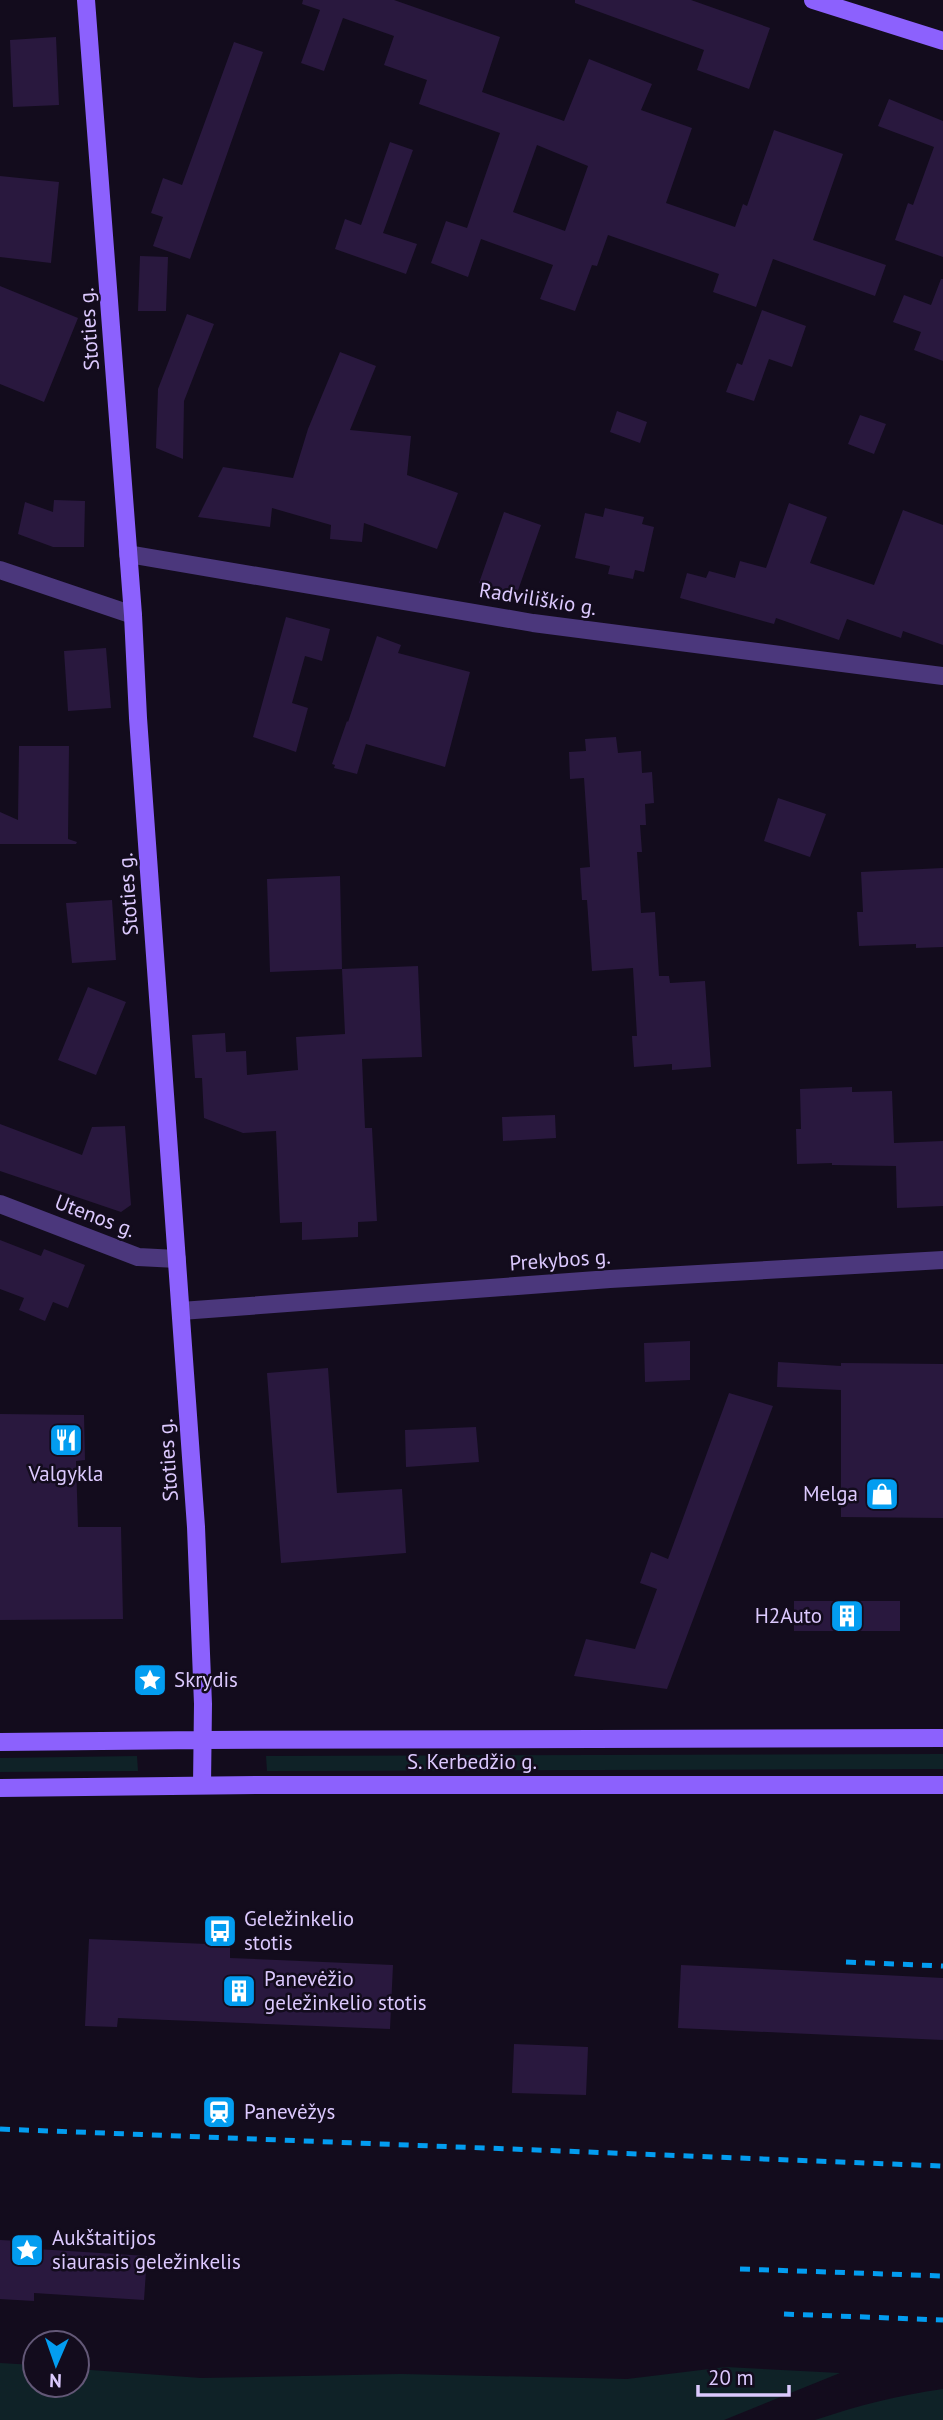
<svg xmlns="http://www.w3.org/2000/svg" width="943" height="2420" viewBox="0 0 943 2420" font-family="'PT Sans',sans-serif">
<rect width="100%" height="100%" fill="#130c1d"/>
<!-- green -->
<path fill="#0f2227" d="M943,1754V1769L267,1771L266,1756Z
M137,1756L138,1771L0,1772V1758Z
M0,2363L35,2365V2385H77V2369L201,2378L401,2374L627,2379L726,2367L840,2373L724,2420H0Z
M943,2389V2420H815C857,2406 899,2395 943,2389Z"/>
<!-- building -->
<path fill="#29183e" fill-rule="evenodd" d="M303,0H394L500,37L482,92L564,121L589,59L652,84L641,110L692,128L666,203L735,227L743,204L747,206L774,130L843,154L813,240L886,265L875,296L773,259L756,307L713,292L719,274L608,235L597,266L592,265L575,311L540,299L553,265L481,239L468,277L431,263L446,221L467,228L500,133L419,104L427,80L384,65L394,36L343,18L324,71L301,63L320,10L302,4ZM537,145L588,166L565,231L513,212Z
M575,0H691L770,28L749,89L697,70L704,50L575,3Z
M56,37L59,105L13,107L10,40Z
M234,42L263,52L190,259L153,246L163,217L151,213L163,178L182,185Z
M889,99L943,121V257L895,240L908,203L913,205L934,147L878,126Z
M390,142L413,150L383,233L417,244L406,274L335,249L345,219L361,225Z
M0,176L59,182L51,263L0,257Z
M140,256L168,257L166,311H138Z
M941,279H943V361L914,350L921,332L893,322L904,295L931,305Z
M0,286L78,318L44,402L0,384Z
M762,310L806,326L792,367L769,359L754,401L726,392L737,363L742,365Z
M187,314L214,324L184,401L183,459L156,448L158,389Z
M340,352L376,366L350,430L411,436L407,475L458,493L437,549L364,523L362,542L330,539L331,525L272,508L270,527L198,517L223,467L293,478L308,429Z
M617,411L647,422L640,443L610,432Z
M860,415L886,424L874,454L848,444Z
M54,500L85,501L84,547H53L18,534L25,502L53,512Z
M789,503L827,517L810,563L874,585L903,510L943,525V645L903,631L901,638L847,619L839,640L776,618L774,624L680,598L687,573L706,578L709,571L735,578L740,561L766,568Z
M605,508L644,517L642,524L654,527L644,572L635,570L633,579L608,574L610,566L575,558L585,513L603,517Z
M504,512L541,525L516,596L479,583Z
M286,617L330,629L322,661L305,656L292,703L308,708L296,752L253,737Z
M377,636L401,645L398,653L470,672L445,767L366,744L357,774L334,768L335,765L332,764L347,721L348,722Z
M106,648L111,708L68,711L64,651Z
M616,737L618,753L641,751L642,773L652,772L654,803L645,804L646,825H640L642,852H637L641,913L655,912L659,976H669L670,983L705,981L711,1067L672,1070V1064L634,1067L632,1036H637L633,968L592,971L587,900H582L580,868L590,867L584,778L570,779L569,752L586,751L585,739Z
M19,746H69L68,839L77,842L76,844H0V812L18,820Z
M778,798L826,814L810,857L764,841Z
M943,868V947L916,948V944L859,946L857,912H863L861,872Z
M340,876L342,969L270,972L267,879Z
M112,900L116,960L72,963L66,903Z
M418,966L422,1057L362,1059L365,1128H372L377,1221L358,1222V1237L302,1240V1222L280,1223L276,1131L243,1133L204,1118L202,1078H195L192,1035L225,1033L226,1052L246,1051L247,1075L298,1070L296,1037L345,1034L342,969Z
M88,987L126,1002L96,1075L58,1060Z
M852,1087V1092L892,1091L894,1143L943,1141V1206L897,1208L896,1166L832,1165V1163L797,1164L796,1129H801L800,1089Z
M555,1115L556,1138L503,1141L502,1117Z
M0,1124L82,1155L92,1127L125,1126L131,1205L121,1212L0,1171Z
M0,1240L41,1256L44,1249L85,1265L68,1308L53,1302L45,1321L19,1310L24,1298L0,1289Z
M690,1341V1380L645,1382L644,1343Z
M778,1362L841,1366V1363L943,1364V1518L841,1517V1390L777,1387Z
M328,1368L337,1493L402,1489L406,1553L281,1563L267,1373Z
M729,1393L773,1406L667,1689L574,1676L586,1639L635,1649L657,1589L640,1583L651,1552L668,1559Z
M0,1414L84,1415L85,1460L76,1461L78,1527H121L123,1619L0,1620Z
M476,1427L479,1462L406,1467L405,1430Z
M794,1601H900V1631H794Z
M89,1939L230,1945V1958L393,1965L390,2029L118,2018L117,2027L85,2026Z
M681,1965L943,1978V2040L678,2028Z
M514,2044L588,2047L586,2095L512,2093Z
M0,2240L37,2242V2249L147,2256L144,2300L34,2293V2301L0,2299Z"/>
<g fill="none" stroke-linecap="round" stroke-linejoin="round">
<!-- minor -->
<path stroke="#4b377c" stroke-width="18" d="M128,554L533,623L943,676
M0,570L133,615
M0,1204L138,1257L177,1259
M181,1311L610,1279L943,1260"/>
<!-- secondary -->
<path stroke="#8c61fd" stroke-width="18" d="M86,0L133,615L138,718L196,1527L203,1704L202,1786
M813,0L943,41
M0,1742L203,1740L943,1738
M0,1788L258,1785H943"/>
<!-- rail -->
<path stroke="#039df0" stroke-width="5" stroke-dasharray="10 9" stroke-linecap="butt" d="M846,1962L943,1966
M0,2129L943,2166
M740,2269L943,2276
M784,2314L943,2320"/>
</g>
<!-- icons -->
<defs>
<g id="restaurant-square" transform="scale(1.75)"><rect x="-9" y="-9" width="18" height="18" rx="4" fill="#039df0" stroke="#130c1d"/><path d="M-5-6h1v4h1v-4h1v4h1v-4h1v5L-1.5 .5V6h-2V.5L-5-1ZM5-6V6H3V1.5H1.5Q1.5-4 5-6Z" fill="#fff"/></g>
<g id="shop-square" transform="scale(1.75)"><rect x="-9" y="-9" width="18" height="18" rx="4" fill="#039df0" stroke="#130c1d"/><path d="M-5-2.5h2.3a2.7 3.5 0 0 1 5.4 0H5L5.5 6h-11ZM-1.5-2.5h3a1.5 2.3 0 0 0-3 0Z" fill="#fff"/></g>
<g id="building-square" transform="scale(1.75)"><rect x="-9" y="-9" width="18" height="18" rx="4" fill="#039df0" stroke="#130c1d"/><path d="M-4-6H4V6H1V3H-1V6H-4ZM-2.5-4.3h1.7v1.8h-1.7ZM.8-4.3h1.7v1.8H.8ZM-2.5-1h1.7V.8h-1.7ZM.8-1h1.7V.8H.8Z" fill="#fff"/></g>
<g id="sight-square" transform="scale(1.75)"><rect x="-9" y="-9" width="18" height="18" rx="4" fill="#039df0" stroke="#130c1d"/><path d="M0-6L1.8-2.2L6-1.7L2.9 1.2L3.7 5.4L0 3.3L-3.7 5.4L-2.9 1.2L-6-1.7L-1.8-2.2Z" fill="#fff"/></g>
<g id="bus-square" transform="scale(1.75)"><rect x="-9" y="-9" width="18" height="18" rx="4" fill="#039df0" stroke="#130c1d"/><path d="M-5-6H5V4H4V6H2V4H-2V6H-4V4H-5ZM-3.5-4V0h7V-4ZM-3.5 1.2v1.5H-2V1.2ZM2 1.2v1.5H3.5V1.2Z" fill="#fff"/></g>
<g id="station-square" transform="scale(1.75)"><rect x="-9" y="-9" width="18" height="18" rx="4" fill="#039df0" stroke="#130c1d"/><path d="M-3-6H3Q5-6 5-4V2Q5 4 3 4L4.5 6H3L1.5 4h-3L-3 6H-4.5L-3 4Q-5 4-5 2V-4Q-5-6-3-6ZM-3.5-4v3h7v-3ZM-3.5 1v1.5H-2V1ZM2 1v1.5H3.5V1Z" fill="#fff"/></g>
</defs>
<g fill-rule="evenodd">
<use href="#restaurant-square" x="66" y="1440"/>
<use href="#shop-square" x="882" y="1494"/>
<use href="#building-square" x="847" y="1616"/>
<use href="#sight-square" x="150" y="1680"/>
<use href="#bus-square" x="220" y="1931"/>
<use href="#building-square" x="239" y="1991"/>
<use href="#station-square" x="219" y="2112"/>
<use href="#sight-square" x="27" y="2250"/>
</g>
<g text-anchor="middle" stroke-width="5" stroke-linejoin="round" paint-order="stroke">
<!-- street labels -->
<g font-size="21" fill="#dcc9fe" stroke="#130c1d">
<text transform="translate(89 329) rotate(-94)" y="7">Stoties g.</text>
<text transform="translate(538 599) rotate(9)" y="7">Radviliškio g.</text>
<text transform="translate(128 894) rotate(-94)" y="7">Stoties g.</text>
<text transform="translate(95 1216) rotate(21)" y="7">Utenos g.</text>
<text transform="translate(560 1260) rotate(-4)" y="7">Prekybos g.</text>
<text transform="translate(168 1460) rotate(-94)" y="7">Stoties g.</text>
<text x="472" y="1769">S. Kerbedžio g.</text>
</g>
<!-- poi labels -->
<g font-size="21" fill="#dcc9fe" stroke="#130c1d" text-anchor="start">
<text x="66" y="1481" text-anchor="middle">Valgykla</text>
<text x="858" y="1501" text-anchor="end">Melga</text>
<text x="822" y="1623" text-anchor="end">H2Auto</text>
<text x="174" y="1687">Skrydis</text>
<text x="244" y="1926">Geležinkelio<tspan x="244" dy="24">stotis</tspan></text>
<text x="264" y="1986">Panevėžio<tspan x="264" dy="24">geležinkelio stotis</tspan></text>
<text x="244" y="2119">Panevėžys</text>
<text x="52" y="2245">Aukštaitijos<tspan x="52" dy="24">siaurasis geležinkelis</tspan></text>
</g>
</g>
<!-- north arrow -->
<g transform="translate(56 2364) rotate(182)"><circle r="33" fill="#130c1d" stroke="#635877" stroke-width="2"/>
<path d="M0-5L12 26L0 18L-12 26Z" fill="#039df0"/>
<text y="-10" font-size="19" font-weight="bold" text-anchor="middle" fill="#dcc9fe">N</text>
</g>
<!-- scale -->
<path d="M698 2385v10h91v-10" fill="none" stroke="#dcc9fe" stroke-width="3.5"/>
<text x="708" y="2385" font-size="21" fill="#dcc9fe" stroke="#130c1d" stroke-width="5" paint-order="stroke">20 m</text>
</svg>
